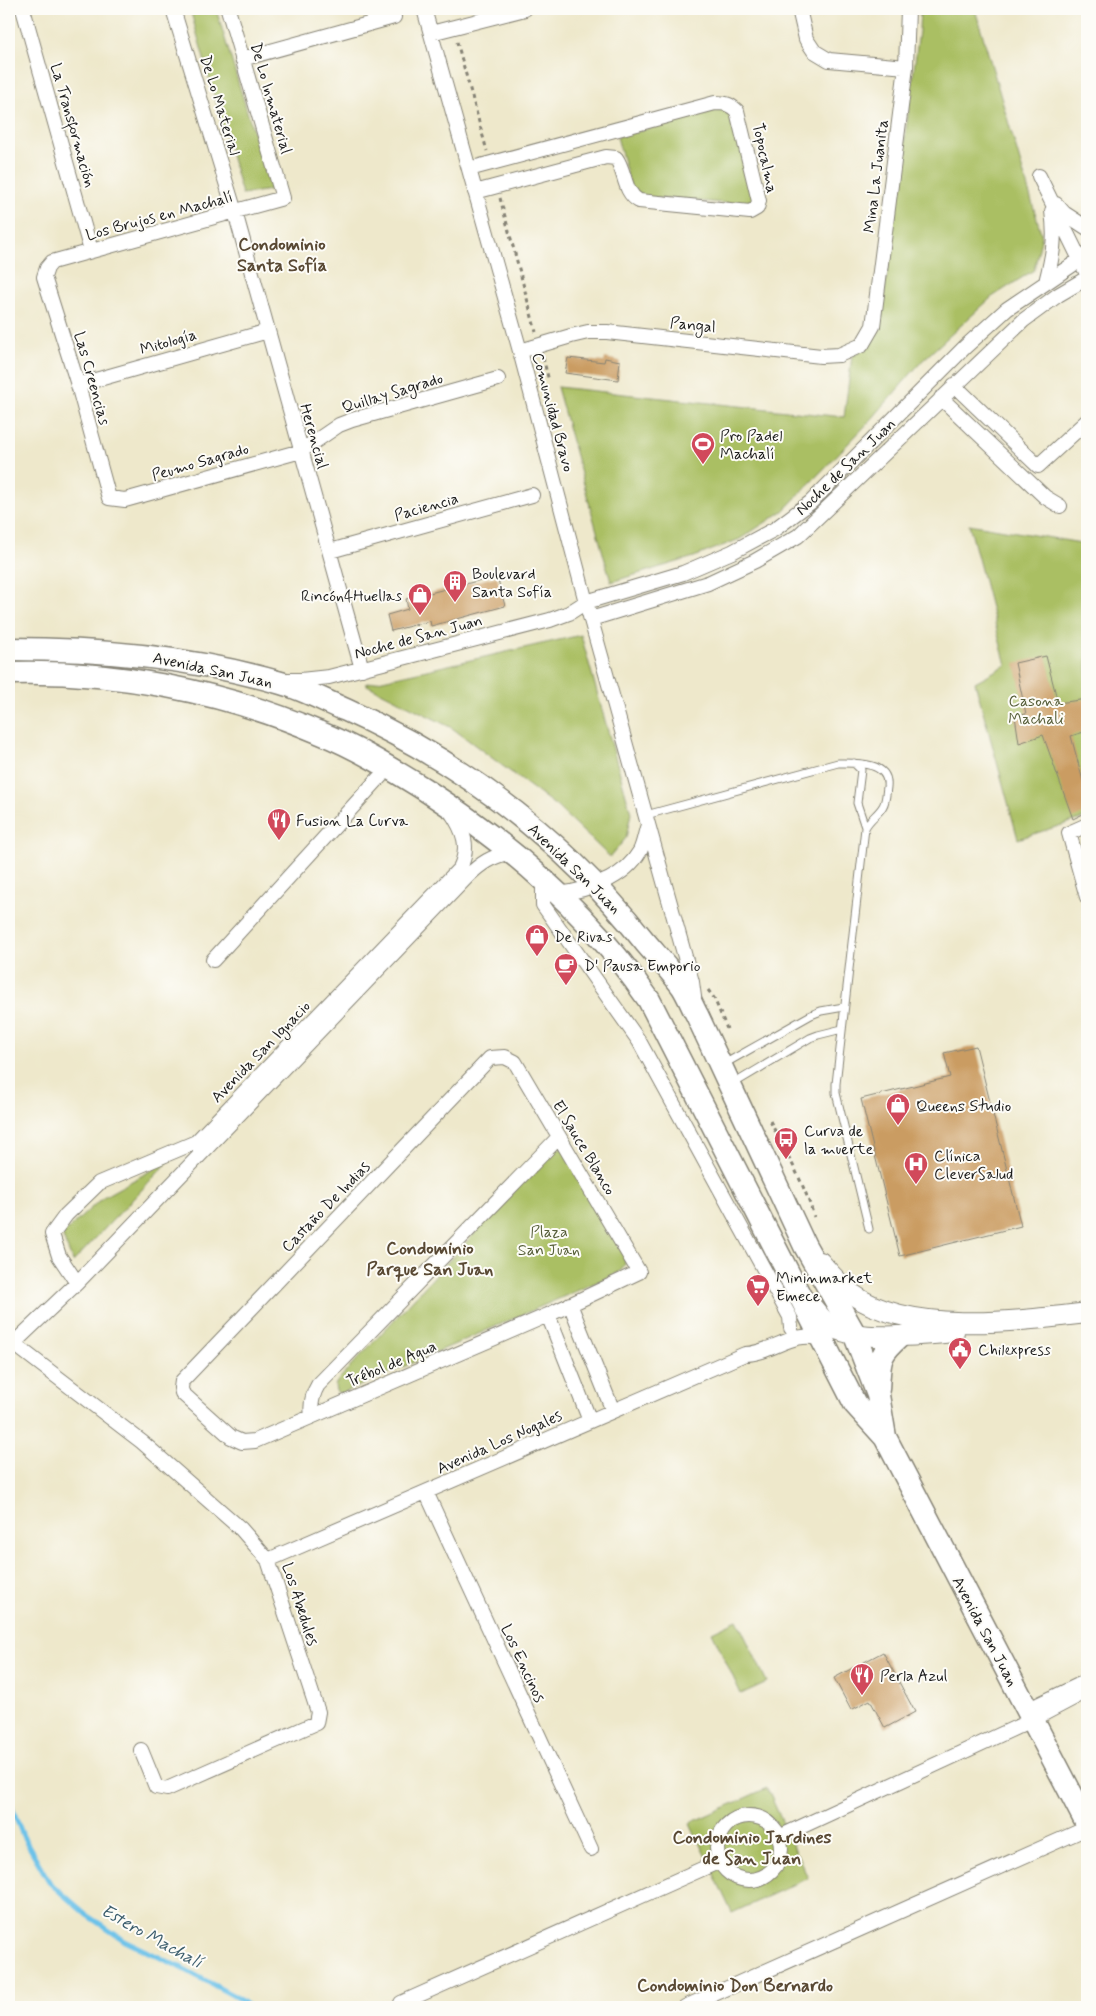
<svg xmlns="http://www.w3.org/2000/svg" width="1096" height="2016" viewBox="0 0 1096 2016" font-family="Mynerve,sans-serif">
<rect width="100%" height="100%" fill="#fdfcf7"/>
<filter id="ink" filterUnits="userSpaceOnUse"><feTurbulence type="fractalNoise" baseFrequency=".02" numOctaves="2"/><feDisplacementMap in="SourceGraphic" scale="10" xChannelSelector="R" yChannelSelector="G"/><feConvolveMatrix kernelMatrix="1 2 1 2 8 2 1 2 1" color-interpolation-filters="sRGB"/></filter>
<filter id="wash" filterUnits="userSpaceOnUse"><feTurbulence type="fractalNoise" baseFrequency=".0096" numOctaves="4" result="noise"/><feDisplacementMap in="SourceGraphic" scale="20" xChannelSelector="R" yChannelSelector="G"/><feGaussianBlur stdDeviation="1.12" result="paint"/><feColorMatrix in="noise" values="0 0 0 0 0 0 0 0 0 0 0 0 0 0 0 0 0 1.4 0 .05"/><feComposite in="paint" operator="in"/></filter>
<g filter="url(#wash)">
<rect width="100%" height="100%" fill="#eee8cb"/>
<!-- green -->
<path fill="#aabf63" stroke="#636e40" d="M190,9H216L271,190L242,194Z
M920,9H975L1042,236L1034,270L992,297L922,361L871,420L783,511L740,539L694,557L611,582L557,387L844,417L852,356C870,346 875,340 881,320L919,31Z
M721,109L735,116L755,198L752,205L641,197L632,192L617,137Z
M969,524L1087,544V817L1018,839L975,682L1006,665Z
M581,635L631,813L626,838L610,857L556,806L452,728L365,684Z
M557,1148L566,1150L625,1256V1264L620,1272L341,1394L336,1391L335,1385L339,1379L549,1153Z
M170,1160L73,1262L62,1235L103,1197Z
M737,1620L767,1682L741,1694L712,1632Z
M767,1788L808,1878L732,1913L690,1823Z"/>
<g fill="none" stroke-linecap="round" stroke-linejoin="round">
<!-- stream -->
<path stroke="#6cc2e9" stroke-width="5" d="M9,1800L23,1836L50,1883L88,1916L125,1941L180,1967L236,1997L249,2007"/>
</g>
<g id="blocks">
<!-- building -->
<path fill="#ca9c62" d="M568,358L604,362L605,358L620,361L618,380L565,373Z
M497,576L505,606L431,626L430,621L391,631L387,615L408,609L406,599Z
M1046,656L1058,703L1087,699V731L1071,736L1083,781L1087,780V812L1073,819L1043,735L1019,743L1015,716L1026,714L1015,663Z
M976,1046L1021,1226L900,1256L861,1099L950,1077L944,1053Z
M883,1652L915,1712L885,1728L870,1700L851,1710L834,1678Z"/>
</g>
</g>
<g filter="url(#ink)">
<use href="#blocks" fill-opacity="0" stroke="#858274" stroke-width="1"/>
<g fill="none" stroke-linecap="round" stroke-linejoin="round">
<!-- lane casing -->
<g stroke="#858274" stroke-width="9">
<path id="lane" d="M854,763L861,770L857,803L865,827
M646,815L838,763C855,763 890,761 887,787C886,794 886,801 883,806C878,815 870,818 865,828L836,1084V1093L869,1229
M724,1064L811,1015L821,1011L844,1007
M733,1084L810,1038L818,1035L842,1029"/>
</g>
<!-- street casing -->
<g stroke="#858274" stroke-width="16">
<path id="street" d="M23,9L91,251
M173,9L235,212L362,669
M228,9L283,198L52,262L47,268L44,277L78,385L109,498L125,500L301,451L339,425L352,420L498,379
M424,9L520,351L586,602L692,982L694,997
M799,9L806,39L814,51L829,60L906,67
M431,33L525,9
M242,59L394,17
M469,169L715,103C725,103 730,104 737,111L759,201L757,208L750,212L639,201C623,192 626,172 616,158L606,157L475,192
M1039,176L1087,274
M1056,204L1064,213L1087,228
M1046,282C1053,255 1056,239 1052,211
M520,351L571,336L588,332H607L821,356L839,355L862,345L873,326L906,67L908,9
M78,385L268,331
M954,385L1038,466L1087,421
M941,398L1045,497L1060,506
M330,551L532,495
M591,619L708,583L755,561L798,536L1024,320L1058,295L1087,278
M288,680H301L329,677L550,620L569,613L586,602L683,573L732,552L775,529L811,502L965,347L1007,309L1087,255
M1087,825L1069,833L1087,897
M543,880V905L639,1041L790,1317L791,1328
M559,894C588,890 624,879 640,851C644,843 645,833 648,825
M213,960L389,767
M505,1057L515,1062L639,1272L548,1315L255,1441L242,1442L231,1437L182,1393L181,1388L182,1381L490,1058Z
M77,1283L59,1256L52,1234L66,1215L99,1183L196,1142L460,868C470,847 464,831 451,812
M570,1304L613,1411
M548,1315L590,1421
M9,1340L142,1442L241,1529L268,1560L318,1712L316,1723L167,1789L156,1787L141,1750
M14,1343L77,1283L467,877C482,862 491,857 511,852
M312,1416C310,1404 312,1395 318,1385L559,1137
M426,1492L591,1849
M268,1560L745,1354C771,1354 794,1329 821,1339
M1027,1710L1087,1681
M717 1848a32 32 0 1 1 64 0a32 32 0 1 1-64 0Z
M779,1837L1032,1720L1087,1691
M401,2003L720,1861
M685,2007L1087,1828"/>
</g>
<!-- secondary casing -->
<g stroke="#858274" stroke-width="22">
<path id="secondary" d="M820,1262C830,1274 840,1285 852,1294C910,1336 1020,1321 1087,1313
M808,1302C814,1309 821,1319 829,1325C855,1343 923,1335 954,1332"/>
</g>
<!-- primary casing -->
<g stroke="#858274" stroke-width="25">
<path id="primary" d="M9,649C101,649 192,657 281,683C303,689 325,701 346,710C464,763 564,840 645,942C657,956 671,971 682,986C688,995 692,1006 697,1015L805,1246L854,1333L878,1395L885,1437
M9,673C113,670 222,691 318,732C356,747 390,768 424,789C511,845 590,914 649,1000L855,1404L885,1437L1087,1824
M878,1389C880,1362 877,1356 899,1337"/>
</g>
<!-- path -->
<path stroke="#858274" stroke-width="3" stroke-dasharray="4 4" stroke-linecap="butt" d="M457,42L487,151
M500,198L536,332
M543,358L549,381
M708,990L714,998L727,1029
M770,1121C786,1153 804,1182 814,1217"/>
<!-- lane -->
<use href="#lane" stroke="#fff" stroke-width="7"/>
<!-- street -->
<use href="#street" stroke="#fff" stroke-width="14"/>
<!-- secondary -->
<use href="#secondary" stroke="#fff" stroke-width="20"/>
<!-- primary -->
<use href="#primary" stroke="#fff" stroke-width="22"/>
</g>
</g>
<!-- icons -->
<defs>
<g id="stadium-pin" transform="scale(1.25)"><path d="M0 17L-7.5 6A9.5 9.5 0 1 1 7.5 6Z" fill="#d1495b" stroke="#fdfcf7"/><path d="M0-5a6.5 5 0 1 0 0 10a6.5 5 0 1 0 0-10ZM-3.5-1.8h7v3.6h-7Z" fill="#fff"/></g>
<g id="building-pin" transform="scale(1.25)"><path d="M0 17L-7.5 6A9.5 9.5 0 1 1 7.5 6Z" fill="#d1495b" stroke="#fdfcf7"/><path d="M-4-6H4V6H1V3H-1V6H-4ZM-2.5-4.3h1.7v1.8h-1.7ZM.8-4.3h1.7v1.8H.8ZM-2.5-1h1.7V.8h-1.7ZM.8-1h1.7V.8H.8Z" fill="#fff"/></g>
<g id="shop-pin" transform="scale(1.25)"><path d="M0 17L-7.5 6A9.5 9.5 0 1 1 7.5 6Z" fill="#d1495b" stroke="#fdfcf7"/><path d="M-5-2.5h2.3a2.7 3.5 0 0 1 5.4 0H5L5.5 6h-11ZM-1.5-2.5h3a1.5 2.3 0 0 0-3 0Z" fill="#fff"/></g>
<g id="restaurant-pin" transform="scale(1.25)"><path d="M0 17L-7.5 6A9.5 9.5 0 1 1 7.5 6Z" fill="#d1495b" stroke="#fdfcf7"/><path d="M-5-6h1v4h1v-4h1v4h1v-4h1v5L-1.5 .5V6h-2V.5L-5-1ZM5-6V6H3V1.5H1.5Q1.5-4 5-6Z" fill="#fff"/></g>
<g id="cafe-pin" transform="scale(1.25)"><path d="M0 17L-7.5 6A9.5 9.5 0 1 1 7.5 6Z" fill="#d1495b" stroke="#fdfcf7"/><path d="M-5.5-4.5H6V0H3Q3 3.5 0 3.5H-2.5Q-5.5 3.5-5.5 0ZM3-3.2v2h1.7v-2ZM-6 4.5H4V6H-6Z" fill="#fff"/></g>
<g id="bus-pin" transform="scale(1.25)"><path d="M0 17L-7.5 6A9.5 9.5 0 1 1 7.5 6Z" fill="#d1495b" stroke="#fdfcf7"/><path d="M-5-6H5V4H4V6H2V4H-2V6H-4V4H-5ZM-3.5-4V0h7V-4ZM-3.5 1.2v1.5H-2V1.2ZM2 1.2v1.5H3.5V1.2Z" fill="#fff"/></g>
<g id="hospital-pin" transform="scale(1.25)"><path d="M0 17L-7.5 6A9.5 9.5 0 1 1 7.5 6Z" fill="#d1495b" stroke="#fdfcf7"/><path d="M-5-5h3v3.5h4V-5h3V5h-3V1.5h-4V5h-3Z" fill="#fff"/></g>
<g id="supermarket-pin" transform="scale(1.25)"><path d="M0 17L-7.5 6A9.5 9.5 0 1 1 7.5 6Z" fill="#d1495b" stroke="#fdfcf7"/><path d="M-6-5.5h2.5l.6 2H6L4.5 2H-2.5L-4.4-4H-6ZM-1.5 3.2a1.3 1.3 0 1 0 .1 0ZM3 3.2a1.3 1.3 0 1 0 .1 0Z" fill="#fff"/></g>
<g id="civic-pin" transform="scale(1.25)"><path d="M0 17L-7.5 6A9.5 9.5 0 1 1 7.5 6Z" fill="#d1495b" stroke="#fdfcf7"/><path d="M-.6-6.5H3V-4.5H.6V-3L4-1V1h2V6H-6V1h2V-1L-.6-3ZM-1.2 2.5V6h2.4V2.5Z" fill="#fff"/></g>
</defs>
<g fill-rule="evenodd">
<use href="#stadium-pin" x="703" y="444"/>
<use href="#building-pin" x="455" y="582"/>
<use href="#shop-pin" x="420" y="595"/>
<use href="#restaurant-pin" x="279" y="820"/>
<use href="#shop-pin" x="537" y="936"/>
<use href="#cafe-pin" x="566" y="965"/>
<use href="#shop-pin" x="898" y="1105"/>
<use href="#bus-pin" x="786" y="1139"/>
<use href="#hospital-pin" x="916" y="1164"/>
<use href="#supermarket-pin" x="758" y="1286"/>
<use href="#civic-pin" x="960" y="1349"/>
<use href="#restaurant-pin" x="862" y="1675"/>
</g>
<g text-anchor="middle" stroke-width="4" stroke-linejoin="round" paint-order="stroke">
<!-- street labels -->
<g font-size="16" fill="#1c1c1c" stroke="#fdfcf7">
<text transform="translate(272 98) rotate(74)" y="6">De Lo Inmaterial</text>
<text transform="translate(221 105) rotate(73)" y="6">De Lo Material</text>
<text transform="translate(74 125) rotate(74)" y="6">La Transformación</text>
<text transform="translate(766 158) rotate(78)" y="6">Topocalma</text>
<text transform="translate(875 176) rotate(-83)" y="6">Mina La Juanita</text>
<text transform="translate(159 215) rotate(-15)" y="6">Los Brujos en Machalí</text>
<text transform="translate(693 324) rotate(6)" y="6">Pangal</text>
<text transform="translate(168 341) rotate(-16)" y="6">Mitología</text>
<text transform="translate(93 378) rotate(74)" y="6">Las Creencias</text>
<text transform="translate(392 392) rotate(-17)" y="6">Quillay Sagrado</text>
<text transform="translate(554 412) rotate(75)" y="6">Comunidad Bravo</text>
<text transform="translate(315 436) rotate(74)" y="6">Herencial</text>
<text transform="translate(200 461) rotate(-16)" y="6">Peumo Sagrado</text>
<text transform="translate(845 466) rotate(-44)" y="6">Noche de San Juan</text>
<text transform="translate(426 506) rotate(-16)" y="6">Paciencia</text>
<text transform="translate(418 636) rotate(-15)" y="6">Noche de San Juan</text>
<text transform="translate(213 669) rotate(12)" y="6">Avenida San Juan</text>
<text transform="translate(575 868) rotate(44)" y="6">Avenida San Juan</text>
<text transform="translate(260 1051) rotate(-46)" y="6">Avenida San Ignacio</text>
<text transform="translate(585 1147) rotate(59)" y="6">El Sauce Blanco</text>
<text transform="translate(325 1206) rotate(-46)" y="6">Castaño De Indias</text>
<text transform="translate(391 1363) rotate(-23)" y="6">Trébol de Agua</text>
<text transform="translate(499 1441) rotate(-24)" y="6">Avenida Los Nogales</text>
<text transform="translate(301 1604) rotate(72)" y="6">Los Abedules</text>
<text transform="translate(986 1631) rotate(62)" y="6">Avenida San Juan</text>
<text transform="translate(524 1663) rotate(65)" y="6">Los Encinos</text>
</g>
<!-- poi labels -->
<g font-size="16" fill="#1c1c1c" stroke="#fdfcf7" text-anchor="start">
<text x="720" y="441">Pro Padel<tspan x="720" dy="18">Machalí</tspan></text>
<text x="472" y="579">Boulevard<tspan x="472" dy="18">Santa Sofía</tspan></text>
<text x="402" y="601" text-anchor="end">Rincón4Huellas</text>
<text x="296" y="826">Fusion La Curva</text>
<text x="554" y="942">De Rivas</text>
<text x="584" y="971">D' Pausa Emporio</text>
<text x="916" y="1111">Queens Studio</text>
<text x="804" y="1136">Curva de<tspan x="804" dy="18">la muerte</tspan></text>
<text x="934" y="1161">Clínica<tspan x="934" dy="18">CleverSalud</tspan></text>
<text x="776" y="1283">Mininmarket<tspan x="776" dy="18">Emece</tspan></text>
<text x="978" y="1355">Chilexpress</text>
<text x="880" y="1681">Perla Azul</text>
</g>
<!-- park labels -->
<g font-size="16" fill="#555d38" stroke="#fdfcf7">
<text x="1036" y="706">Casona<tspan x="1036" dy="18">Machali</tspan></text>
<text x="549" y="1237">Plaza<tspan x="549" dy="18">San Juan</tspan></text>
</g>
<!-- neighbourhood labels -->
<g font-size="18" font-weight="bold" fill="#594934" stroke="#fdfcf7">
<text x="282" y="250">Condominio<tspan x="282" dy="21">Santa Sofía</tspan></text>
<text x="430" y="1254">Condominio<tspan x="430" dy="21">Parque San Juan</tspan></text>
<text x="752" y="1843">Condominio Jardines<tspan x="752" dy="21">de San Juan</tspan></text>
<text x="735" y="1991">Condominio Don Bernardo</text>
</g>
<!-- water labels -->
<g font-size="18" font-style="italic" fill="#3c5e6e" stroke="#fdfcf7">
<text transform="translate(152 1936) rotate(29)" y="6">Estero Machalí</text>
</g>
</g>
<!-- margin -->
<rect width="1096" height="2016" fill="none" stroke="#fdfcf7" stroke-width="30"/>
</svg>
